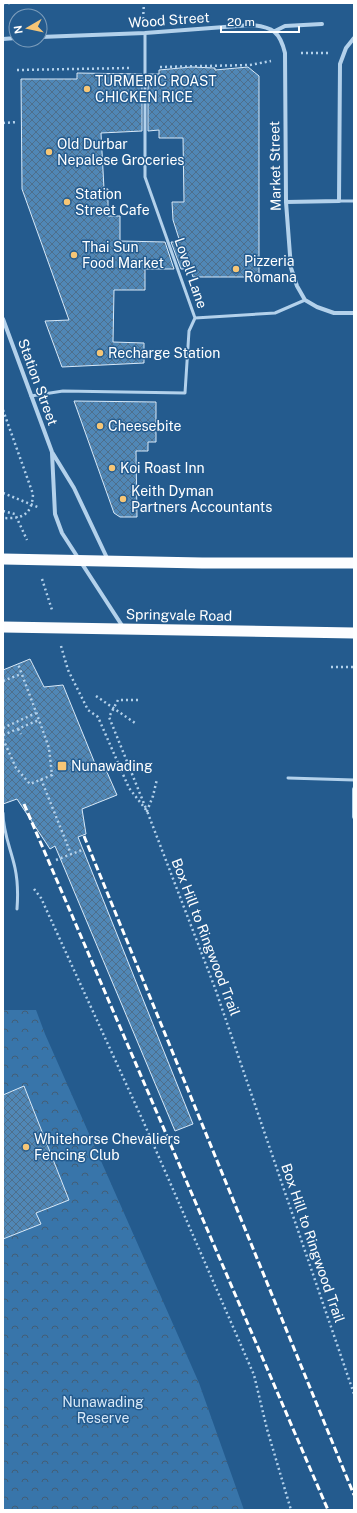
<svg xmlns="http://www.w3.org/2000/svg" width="357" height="1513" viewBox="0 0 357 1513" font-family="'Public Sans',sans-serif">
<defs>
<pattern id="forest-crowns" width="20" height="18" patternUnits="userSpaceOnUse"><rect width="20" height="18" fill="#3875aa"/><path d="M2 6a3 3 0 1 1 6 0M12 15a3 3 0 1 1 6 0" fill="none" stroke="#435e76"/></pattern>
<pattern id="building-cross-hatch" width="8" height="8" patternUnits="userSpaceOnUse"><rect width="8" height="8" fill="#5087b6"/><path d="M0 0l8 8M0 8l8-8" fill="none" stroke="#4e6f8c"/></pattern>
</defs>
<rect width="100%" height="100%" fill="#245b8e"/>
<!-- forest -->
<path fill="url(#forest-crowns)" d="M3,1010H36L45,1034L199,1383L244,1510H3Z"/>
<!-- building -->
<path fill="url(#building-cross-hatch)" stroke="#d8e9f8" d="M191,67L215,68V70L248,67L259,76V277H193L190,269H181L171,242H180L173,220L172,202H184L183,138H159V130L148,131V74H159V70Z
M77,73L142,74V131L101,133L104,189H108V216H120V241L165,242L174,269H145V290H114L113,342L144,343V363L62,367L45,321L69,320L22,189L21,79H77Z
M74,401L156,402V442H148V451H136L137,517H120L114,513Z
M30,659L44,687L63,685L96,766L103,763L117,795L82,809L86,834L78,837L193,1124L175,1131L55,846L50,849L17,799L3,804V670Z
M24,1086L69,1200L36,1213L41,1224L3,1239V1095Z"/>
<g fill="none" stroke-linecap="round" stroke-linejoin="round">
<!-- path -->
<path stroke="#b3d1eb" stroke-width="2.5" stroke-dasharray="2 3" stroke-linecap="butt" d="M3,3H12
M143,19L144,3
M301,53H328
M160,67L250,65L271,61
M17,70L131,68
M3,123L17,122
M3,410L33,494C32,515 22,519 3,518
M3,493L40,508
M3,511L15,514L27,540
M42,579L52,610
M61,646L68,670L88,710L98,717L129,788L147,811L215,988L354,1394
M331,667H354
M3,681L21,674
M96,696L135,723
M138,700H118L109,717L147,811L153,796L157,779
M3,728L36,713
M18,729L21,734
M3,735L39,720L18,664
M3,739L16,768L30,784L52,775L49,748L39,720
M41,779L71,854
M56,860L82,850
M34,889L41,898L144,1123L254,1375L267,1429L291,1510"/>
<!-- service -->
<path stroke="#b3d1eb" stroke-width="3" d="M339,201H354
M195,318L275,313L305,300
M31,396L63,391L185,393L189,331L195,318L145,177V33
M288,778L354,780
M3,813C3,833 11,849 15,868C18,882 18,896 17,909"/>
<!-- minor -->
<path stroke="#b3d1eb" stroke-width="4" d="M275,31L285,26L322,24
M40,37L145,33L251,25C273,27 280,32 285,53L286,202L291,268L297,286L305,300L317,307L334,313H354
M3,39L16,38
M286,202L339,201L340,64L346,48L354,38
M3,319L52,452L74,488L108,560
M52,453L55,514L62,533L123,627
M354,789V817"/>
<!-- trunk -->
<path stroke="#fcfdff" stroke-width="11" d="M3,559L202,563H354
M3,627L354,633"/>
<!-- rail -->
<path stroke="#fff" stroke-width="3" stroke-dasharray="7 3" stroke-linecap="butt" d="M24,804L328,1510
M84,836L354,1495"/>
</g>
<!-- markers -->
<g fill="#f6c676" stroke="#245b8e" stroke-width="1.5">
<circle cx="87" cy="89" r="4"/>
<circle cx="49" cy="152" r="4"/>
<circle cx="67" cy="202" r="4"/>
<circle cx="74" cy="255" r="4"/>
<circle cx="236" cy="269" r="4"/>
<circle cx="100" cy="353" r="4"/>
<circle cx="100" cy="426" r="4"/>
<circle cx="112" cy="468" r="4"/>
<circle cx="123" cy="499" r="4"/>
<rect x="57" y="761" width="10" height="10" rx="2"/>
<circle cx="26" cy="1147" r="4"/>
</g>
<g text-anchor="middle" stroke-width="3" stroke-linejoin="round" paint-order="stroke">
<!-- street labels -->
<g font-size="14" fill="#fff" stroke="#245b8e">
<text transform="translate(169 20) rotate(-4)" y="5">Wood Street</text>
<text transform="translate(275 166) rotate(-91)" y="5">Market Street</text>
<text transform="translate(191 273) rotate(71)" y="5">Lovell Lane</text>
<text transform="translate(38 382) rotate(70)" y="5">Station Street</text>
<text transform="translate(179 615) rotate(1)" y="5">Springvale Road</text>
<text transform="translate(206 937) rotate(69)" y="5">Box Hill to Ringwood Trail</text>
<text transform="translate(313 1243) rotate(71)" y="5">Box Hill to Ringwood Trail</text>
</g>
<!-- poi labels -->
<g font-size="14" fill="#fff" stroke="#245b8e" text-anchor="start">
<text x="95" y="86">TURMERIC ROAST<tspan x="95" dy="16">CHICKEN RICE</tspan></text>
<text x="57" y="149">Old Durbar<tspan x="57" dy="16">Nepalese Groceries</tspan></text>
<text x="75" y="199">Station<tspan x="75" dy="16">Street Cafe</tspan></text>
<text x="82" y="252">Thai Sun<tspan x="82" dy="16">Food Market</tspan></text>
<text x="244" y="266">Pizzeria<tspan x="244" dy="16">Romana</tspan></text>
<text x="108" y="358">Recharge Station</text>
<text x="108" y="431">Cheesebite</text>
<text x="120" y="473">Koi Roast Inn</text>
<text x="131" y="496">Keith Dyman<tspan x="131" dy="16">Partners Accountants</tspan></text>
<text x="71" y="771">Nunawading</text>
<text x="34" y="1144">Whitehorse Chevaliers<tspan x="34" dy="16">Fencing Club</tspan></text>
</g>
<!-- park labels -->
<g font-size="14" fill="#d8e9f8" stroke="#245b8e">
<text x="103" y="1407">Nunawading<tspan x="103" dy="16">Reserve</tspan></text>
</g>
</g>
<!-- border -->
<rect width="357" height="1513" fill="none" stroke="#ffffff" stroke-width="8"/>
<!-- north arrow -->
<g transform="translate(28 28) rotate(261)"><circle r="19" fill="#245b8e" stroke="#7c9dbb"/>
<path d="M0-3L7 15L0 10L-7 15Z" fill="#f6c676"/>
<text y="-6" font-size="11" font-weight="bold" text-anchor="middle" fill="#ffffff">N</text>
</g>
<!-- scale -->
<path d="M221 26v6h78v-6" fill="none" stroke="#ffffff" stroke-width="2"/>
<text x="227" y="26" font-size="12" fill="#ffffff" stroke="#245b8e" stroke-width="3" paint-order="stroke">20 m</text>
</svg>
